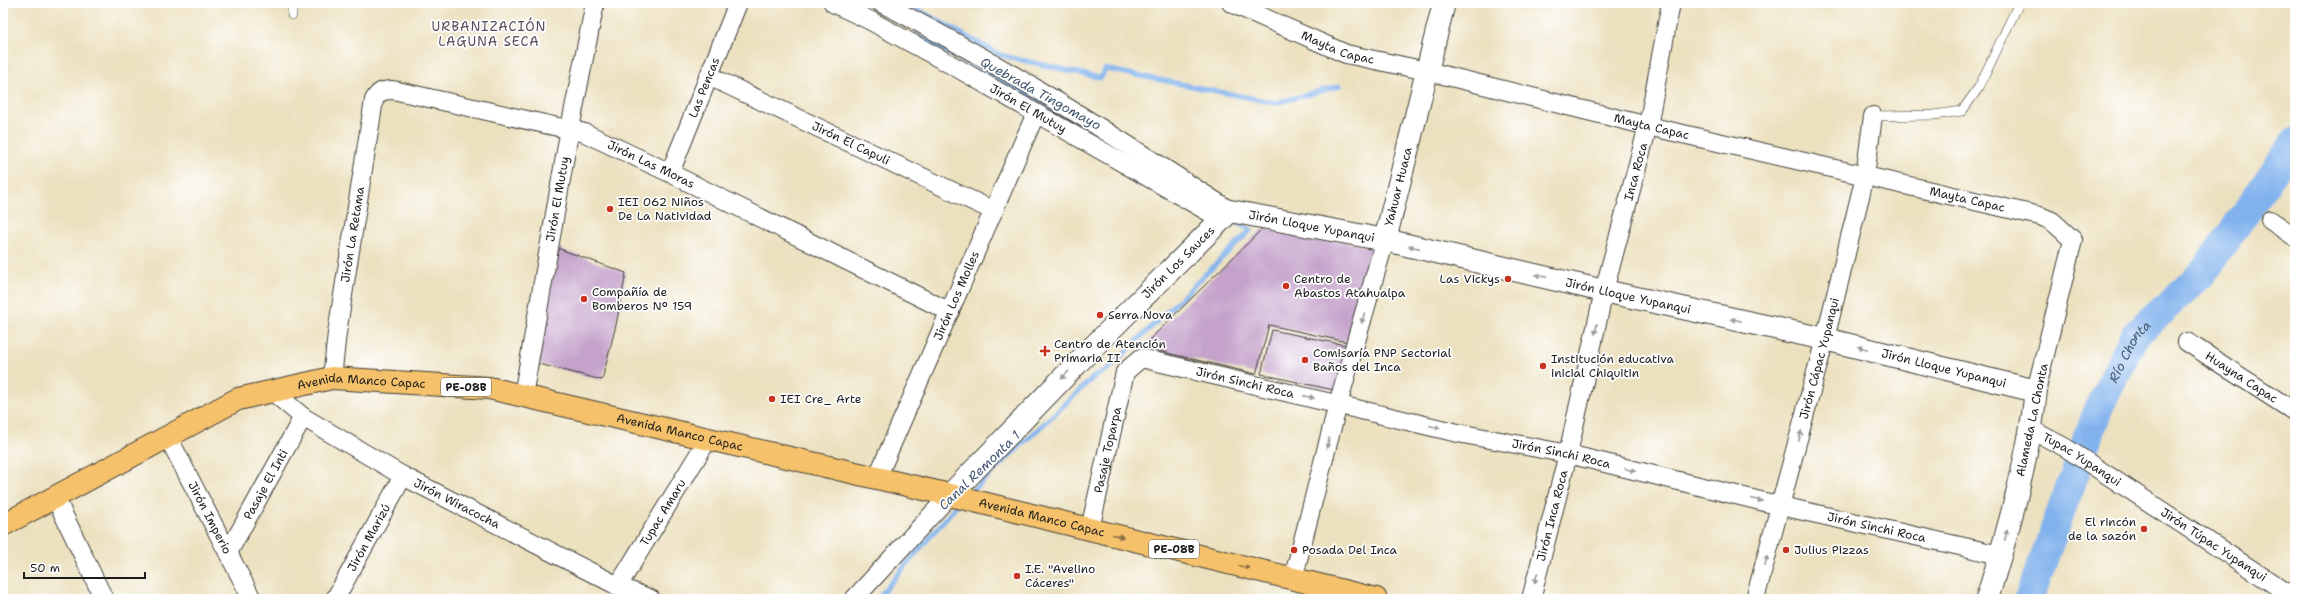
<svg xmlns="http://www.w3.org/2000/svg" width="2298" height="602" viewBox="0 0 2298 602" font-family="'Shantell Sans',sans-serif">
<rect width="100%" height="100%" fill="#fff"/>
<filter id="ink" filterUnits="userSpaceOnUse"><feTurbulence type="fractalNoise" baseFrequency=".025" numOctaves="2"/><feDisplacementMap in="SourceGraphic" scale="8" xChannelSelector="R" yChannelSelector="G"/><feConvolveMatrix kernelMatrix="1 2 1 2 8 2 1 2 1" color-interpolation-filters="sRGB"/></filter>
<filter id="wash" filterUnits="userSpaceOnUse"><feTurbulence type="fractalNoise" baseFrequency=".012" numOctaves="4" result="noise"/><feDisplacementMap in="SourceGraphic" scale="16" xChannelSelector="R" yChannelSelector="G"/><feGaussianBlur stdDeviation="0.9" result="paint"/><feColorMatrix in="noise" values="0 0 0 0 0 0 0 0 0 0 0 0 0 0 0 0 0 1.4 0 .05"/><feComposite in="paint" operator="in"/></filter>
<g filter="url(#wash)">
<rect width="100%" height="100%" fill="#ece1bf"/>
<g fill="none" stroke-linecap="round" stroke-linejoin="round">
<!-- stream -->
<path stroke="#81b2ed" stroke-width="5" d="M906,3L1000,55L1101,78L1105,69L1276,103L1339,86
M915,35L1027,95L1113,147
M970,493L1095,376L1108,369L1251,230L1235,221
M877,599L958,504"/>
<!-- river -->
<path stroke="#81b2ed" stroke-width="29" id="s1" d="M2029,599L2100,405L2135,335L2202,274L2295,142"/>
</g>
<g id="blocks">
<!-- building -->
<path fill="#c4a2ca" d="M1263,228L1378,248L1352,343L1269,325L1256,374L1142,347Z
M557,248L626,273L616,325L602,380L535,363Z
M1272,330L1350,346L1338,391L1261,374Z"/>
</g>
</g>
<g filter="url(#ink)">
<use href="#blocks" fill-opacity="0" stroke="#3b3a34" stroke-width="1"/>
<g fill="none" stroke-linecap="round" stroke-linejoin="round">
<!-- service casing -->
<g stroke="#3b3a34" stroke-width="10">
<path id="service" d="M292,3V15
M1873,116L1934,115L1962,111L1979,87L2019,3"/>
</g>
<!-- minor casing -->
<g stroke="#3b3a34" stroke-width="20">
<g id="minor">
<path id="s2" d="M833,3L869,20L959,69L1221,219"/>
<path d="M881,3C1002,64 1115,136 1229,210"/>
<path id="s3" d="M1231,3L1346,54L1427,71L1648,126L2040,216L2052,221L2073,240L2036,391"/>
<path id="s4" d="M709,76L994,211"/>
<path id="s5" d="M670,173L738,3"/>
<path d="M2270,220L2295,237"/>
<path id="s6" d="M2187,342L2295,412"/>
<path id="s7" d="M332,378L337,333L374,100C379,91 383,90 393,90L585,133L670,173L950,312"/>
<path id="s8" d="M272,391L303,417L403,476L618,586L651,599"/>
<path id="s9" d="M523,396L570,128L595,3"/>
<path id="s10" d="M2032,430L2066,448L2295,598"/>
<path id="s11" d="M168,437L252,599"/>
<path id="s12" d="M877,478L1036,113"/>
<path d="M55,497L104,599"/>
<path id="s13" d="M1090,529L1125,372L1141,358L1458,433L1568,454L1781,506L2000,555"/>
<path id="s14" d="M229,551L303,417"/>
<path d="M1293,579L1338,404L1385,240"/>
<path id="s15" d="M618,586L708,439"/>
<path id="s16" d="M335,599L403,476"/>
<path d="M854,599L950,495"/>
<path id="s17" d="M1531,599L1568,454L1604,291L1648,126L1671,3"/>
<path id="s18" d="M1755,599L1825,339L1865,176L1873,116"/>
</g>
</g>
<!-- tertiary casing -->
<g stroke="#3b3a34" stroke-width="24">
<g id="tertiary">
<path id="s19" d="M1385,240L1444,3"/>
<path id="s20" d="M950,495L1094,346L1230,211L1385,240L1604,291L1825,339L2036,391C2028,462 2008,531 1987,599"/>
</g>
</g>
<!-- primary casing -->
<g stroke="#3b3a34" stroke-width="24">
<g id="primary">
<path id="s21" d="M3,525L238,399L332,378L489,388L950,495L1376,599"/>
</g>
</g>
<!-- service -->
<use href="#service" stroke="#fff" stroke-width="9"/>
<!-- minor -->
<use href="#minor" stroke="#fff" stroke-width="18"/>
<!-- tertiary -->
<use href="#tertiary" stroke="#fff" stroke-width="22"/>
<!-- primary -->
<use href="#primary" stroke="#f5c16b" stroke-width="22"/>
</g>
<!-- one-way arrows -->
<defs><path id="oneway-solid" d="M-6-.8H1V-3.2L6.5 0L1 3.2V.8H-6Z"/></defs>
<g fill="#999">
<use href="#oneway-solid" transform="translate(1414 247) rotate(-167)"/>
<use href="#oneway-solid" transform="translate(1541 276) rotate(-167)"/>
<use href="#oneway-solid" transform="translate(1363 318) rotate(106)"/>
<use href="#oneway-solid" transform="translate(1736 320) rotate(-168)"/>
<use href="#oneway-solid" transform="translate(1596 329) rotate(102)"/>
<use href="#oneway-solid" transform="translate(1863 348) rotate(-166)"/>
<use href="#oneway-solid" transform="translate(1065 375) rotate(134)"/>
<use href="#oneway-solid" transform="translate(1309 397) rotate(13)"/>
<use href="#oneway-solid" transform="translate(1435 427) rotate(14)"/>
<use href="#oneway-solid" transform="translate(1800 436) rotate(-75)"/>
<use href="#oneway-solid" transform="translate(1328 443) rotate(105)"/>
<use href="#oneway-solid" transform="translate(1630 470) rotate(14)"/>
<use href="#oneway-solid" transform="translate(1757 500) rotate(14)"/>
<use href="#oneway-solid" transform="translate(2006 535) rotate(-76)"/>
<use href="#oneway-solid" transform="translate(1766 561) rotate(-74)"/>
<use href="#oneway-solid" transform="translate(1536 578) rotate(105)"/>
</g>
<g fill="#886e44">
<use href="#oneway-solid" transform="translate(1118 536) rotate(14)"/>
<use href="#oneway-solid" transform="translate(1244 567) rotate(14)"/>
</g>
</g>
<!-- markers -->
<g fill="#c8321e" stroke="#fff" stroke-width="1.5">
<circle cx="610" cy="209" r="4"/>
<circle cx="1508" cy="279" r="4"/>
<circle cx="1286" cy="286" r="4"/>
<circle cx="584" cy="299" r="4"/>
<circle cx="1100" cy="315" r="4"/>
<path d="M1043 345h4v4h4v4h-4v4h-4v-4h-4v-4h4z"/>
<circle cx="1305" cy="360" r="4"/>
<circle cx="1543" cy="366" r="4"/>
<circle cx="772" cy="399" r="4"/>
<circle cx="2144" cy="529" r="4"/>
<circle cx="1294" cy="550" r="4"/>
<circle cx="1786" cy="550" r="4"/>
<circle cx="1017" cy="576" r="4"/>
</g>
<g text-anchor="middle" stroke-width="3.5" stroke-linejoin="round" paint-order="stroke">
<!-- shield labels -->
<g fill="#fff" stroke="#606060" stroke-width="1">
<rect x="441" y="378" width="50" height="18" rx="3"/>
<rect x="1149" y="540" width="50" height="18" rx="3"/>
</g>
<g font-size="11" font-weight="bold" fill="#1c1c1c">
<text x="466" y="391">PE-08B</text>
<text x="1174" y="553">PE-08B</text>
</g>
<!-- street labels -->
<g font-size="12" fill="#1c1c1c" stroke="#fff">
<text dy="4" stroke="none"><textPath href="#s3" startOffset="116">Mayta Capac</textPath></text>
<text dy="4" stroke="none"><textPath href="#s5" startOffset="92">Las Pencas</textPath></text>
<text dy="4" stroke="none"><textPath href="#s2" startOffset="222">Jirón El Mutuy</textPath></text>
<text dy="4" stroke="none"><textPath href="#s3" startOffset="440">Mayta Capac</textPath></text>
<text dy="4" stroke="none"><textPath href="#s4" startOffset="157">Jirón El Capuli</textPath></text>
<text dy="4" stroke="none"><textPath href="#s7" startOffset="574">Jirón Las Moras</textPath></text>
<text dy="4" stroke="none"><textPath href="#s17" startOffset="440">Inca Roca</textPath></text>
<text dy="4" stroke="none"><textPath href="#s19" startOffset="55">Yahuar Huaca</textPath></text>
<text dy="4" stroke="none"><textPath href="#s9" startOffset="200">Jirón El Mutuy</textPath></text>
<text dy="4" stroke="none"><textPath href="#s3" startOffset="764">Mayta Capac</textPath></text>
<text dy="4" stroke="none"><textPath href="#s20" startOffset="482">Jirón Lloque Yupanqui</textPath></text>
<text dy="4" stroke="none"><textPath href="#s7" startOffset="145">Jirón La Retama</textPath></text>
<text dy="4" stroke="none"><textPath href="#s20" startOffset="326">Jirón Los Sauces</textPath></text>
<text dy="4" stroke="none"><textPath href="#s12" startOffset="199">Jirón Los Molles</textPath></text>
<text dy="4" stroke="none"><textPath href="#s20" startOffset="806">Jirón Lloque Yupanqui</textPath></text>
<text dy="4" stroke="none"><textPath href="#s18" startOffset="249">Jirón Cápac Yupanqui</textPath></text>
<text dy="4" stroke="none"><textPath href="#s20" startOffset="1130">Jirón Lloque Yupanqui</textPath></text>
<text dy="4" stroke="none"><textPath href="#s6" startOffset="65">Huayna Capac</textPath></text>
<text dy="4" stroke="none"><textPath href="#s13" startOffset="289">Jirón Sinchi Roca</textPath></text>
<text dy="4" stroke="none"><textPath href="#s21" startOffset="392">Avenida Manco Capac</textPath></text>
<text transform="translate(2032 420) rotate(-78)" y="4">Alameda La Chonta</text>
<text dy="4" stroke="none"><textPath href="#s21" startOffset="716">Avenida Manco Capac</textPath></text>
<text dy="4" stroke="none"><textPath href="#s13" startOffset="81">Pasaje Toparpa</textPath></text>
<text dy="4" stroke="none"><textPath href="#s13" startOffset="613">Jirón Sinchi Roca</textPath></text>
<text dy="4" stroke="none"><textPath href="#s10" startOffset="58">Tupac Yupanqui</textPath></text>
<text dy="4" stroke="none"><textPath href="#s14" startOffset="76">Pasaje El Inti</textPath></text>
<text dy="4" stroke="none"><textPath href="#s8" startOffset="217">Jirón Wiracocha</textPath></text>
<text dy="4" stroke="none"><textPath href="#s15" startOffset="86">Tupac Amaru</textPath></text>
<text dy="4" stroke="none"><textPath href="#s17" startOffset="86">Jirón Inca Roca</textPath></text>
<text dy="4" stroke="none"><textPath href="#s11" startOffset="91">Jirón Imperio</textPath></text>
<text dy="4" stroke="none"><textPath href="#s21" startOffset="1088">Avenida Manco Capac</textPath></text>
<text dy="4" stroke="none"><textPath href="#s13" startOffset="937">Jirón Sinchi Roca</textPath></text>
<text dy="4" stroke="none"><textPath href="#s16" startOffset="70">Jirón Marizú</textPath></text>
<text dy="4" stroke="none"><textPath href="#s10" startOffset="215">Jirón Túpac Yupanqui</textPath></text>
</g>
<!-- poi labels -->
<g font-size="12" fill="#1c1c1c" stroke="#fff" text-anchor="start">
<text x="618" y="206">IEI 062 Niños<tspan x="618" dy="14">De La Natividad</tspan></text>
<text x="1294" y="283">Centro de<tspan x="1294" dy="14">Abastos Atahualpa</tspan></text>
<text x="1500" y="283" text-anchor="end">Las Vickys</text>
<text x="592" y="296">Compañía de<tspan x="592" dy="14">Bomberos Nº 159</tspan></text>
<text x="1108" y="319">Serra Nova</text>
<text x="1054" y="348">Centro de Atención<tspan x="1054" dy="14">Primaria II</tspan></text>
<text x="1313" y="357">Comisaría PNP Sectorial<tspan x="1313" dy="14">Baños del Inca</tspan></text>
<text x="1551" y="363">Institución educativa<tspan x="1551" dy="14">inicial Chiquitin</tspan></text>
<text x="780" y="403">IEI Cre_ Arte</text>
<text x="2136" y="526" text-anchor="end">El rincón<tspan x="2136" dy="14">de la sazón</tspan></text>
<text x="1302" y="554">Posada Del Inca</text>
<text x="1794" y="554">Julius Pizzas</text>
<text x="1025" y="573">I.E. "Avelino<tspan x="1025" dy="14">Cáceres"</tspan></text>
</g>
<!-- neighbourhood labels -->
<g font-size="13" letter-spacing="1" fill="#574b59" stroke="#fff">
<text x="489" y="31">URBANIZACIÓN<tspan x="489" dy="15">LAGUNA SECA</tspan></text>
</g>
<!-- water labels -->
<g font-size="13" font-style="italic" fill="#445870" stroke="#fff">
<text transform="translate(1041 93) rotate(29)" y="5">Quebrada Tingomayo</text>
<text dy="5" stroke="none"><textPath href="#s1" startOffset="268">Río Chonta</textPath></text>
<text transform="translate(979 470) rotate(-44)" y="5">Canal Remonta 1</text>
</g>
</g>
<!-- margin -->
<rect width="2298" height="602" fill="none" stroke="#fff" stroke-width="16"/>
<!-- scale -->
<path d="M24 572v6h121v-6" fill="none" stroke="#1c1c1c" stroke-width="2"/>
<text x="30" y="572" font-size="12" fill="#1c1c1c" stroke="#ffffff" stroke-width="3" paint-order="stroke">50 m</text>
</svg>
